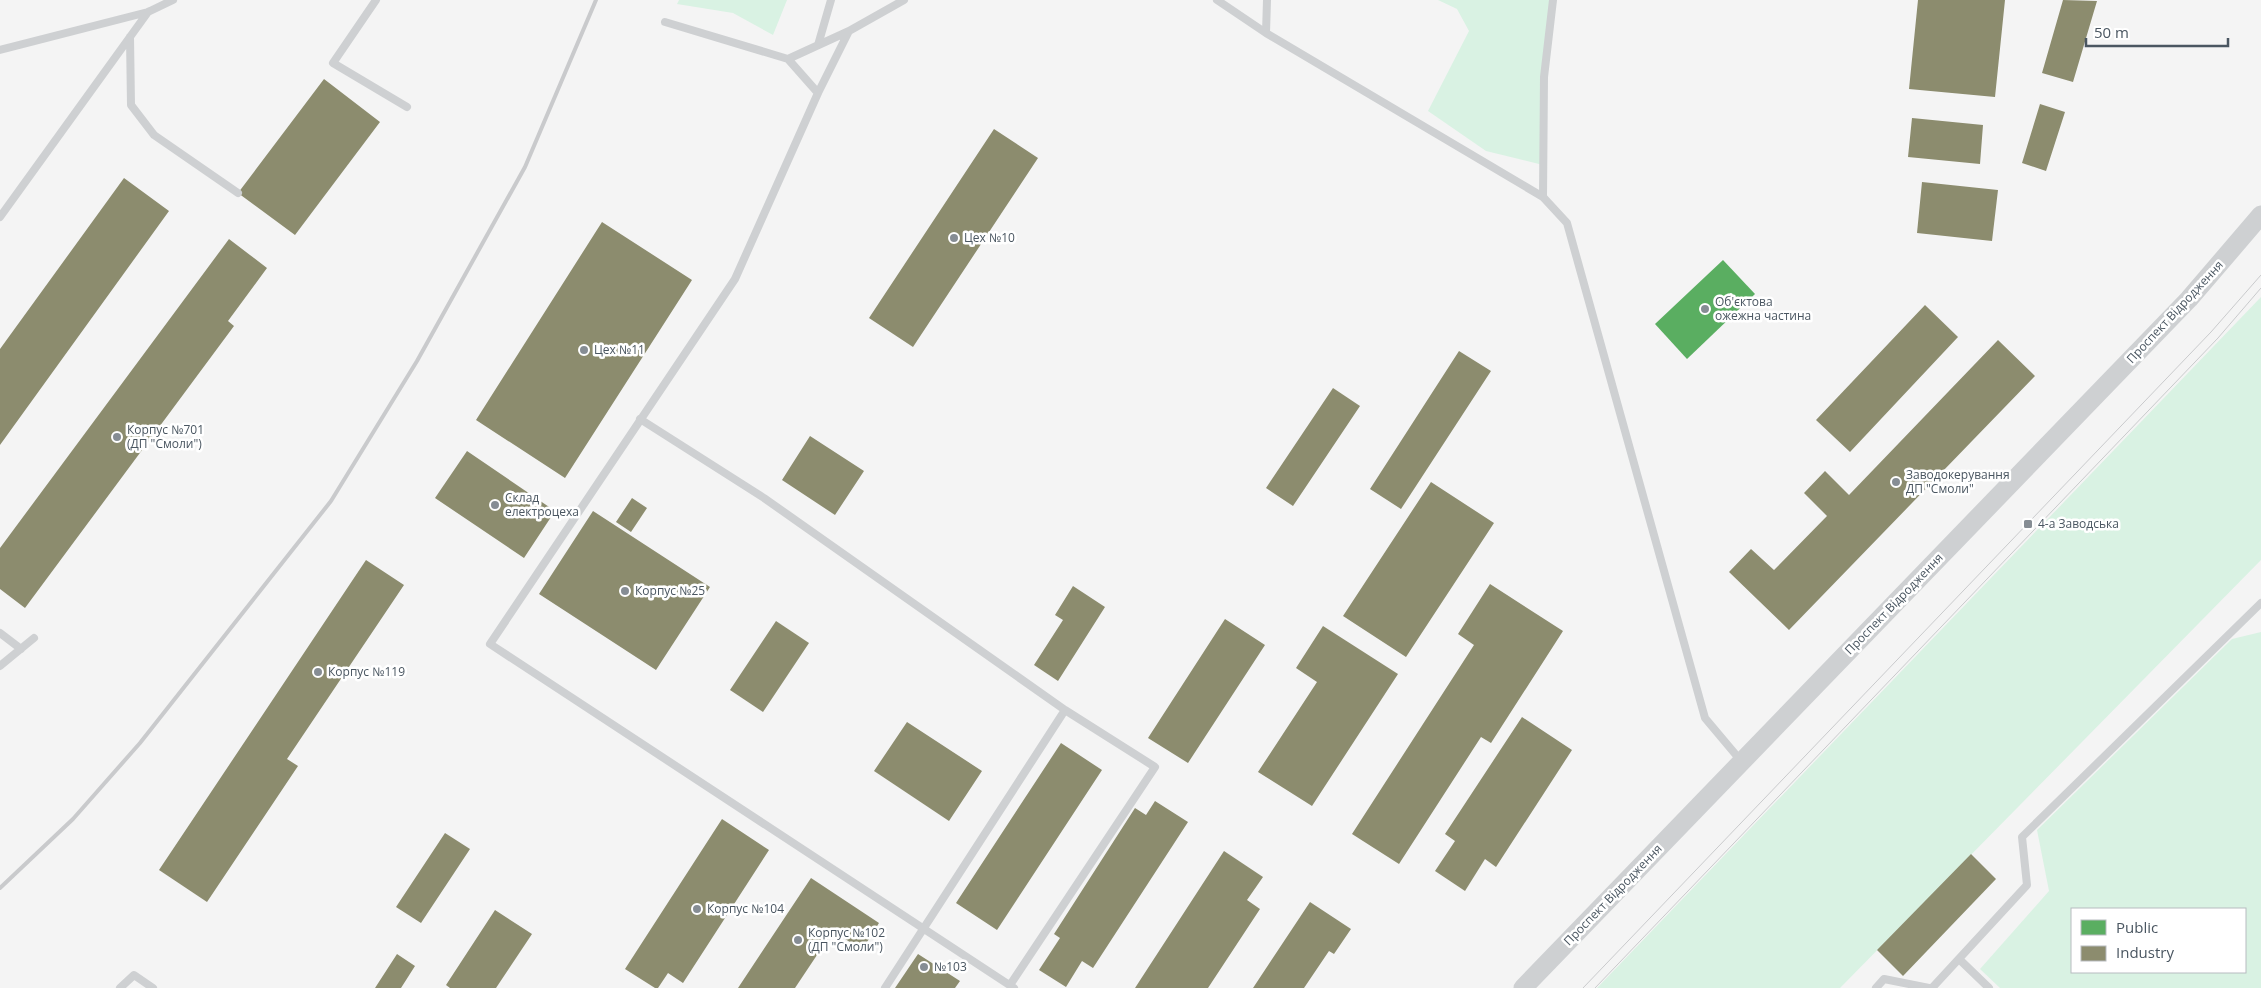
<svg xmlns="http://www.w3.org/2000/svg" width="2261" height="988" viewBox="0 0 2261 988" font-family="'Open Sans',sans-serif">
<rect width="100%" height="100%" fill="#f4f4f4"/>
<!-- green -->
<path fill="#d9f2e3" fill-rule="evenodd" d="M679,0H787L773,35L733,13L677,4Z
M1438,0H1553L1544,77L1543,165L1486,151L1428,111L1469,31L1457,9Z
M2261,297V560L1840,988H1597Z
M2261,632V988H2000L1980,969L2049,891L2037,830L2232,639ZM2072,909H2245V972H2072Z"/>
<!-- public -->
<path fill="#5aae61" d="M1723,260L1755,294L1687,359L1655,324Z"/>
<!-- industry -->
<path fill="#8c8c6e" d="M1918,0H2005L1995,97L1909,89Z
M2063,0L2097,1L2073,82L2042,73Z
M324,79L380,122L295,235L238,193Z
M2040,104L2065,112L2046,171L2022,163Z
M1912,118L1983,125L1980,164L1908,157Z
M994,129L1038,158L913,347L869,318Z
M124,178L169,211L0,445V349Z
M1922,182L1998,190L1992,241L1917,233Z
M602,222L692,280L565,478L476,420Z
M229,239L267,268L228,321L234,326L25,608L0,589V548Z
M1925,305L1958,337L1850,452L1816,420Z
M1998,340L2035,376L1789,630L1729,572L1751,549L1774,570L1827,516L1804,493L1825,471L1849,495Z
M1459,351L1491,371L1401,509L1370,489Z
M1333,388L1360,406L1293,506L1266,488Z
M810,436L864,471L835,515L782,480Z
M467,451L555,511L524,558L435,498Z
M1431,482L1494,523L1406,657L1343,616Z
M632,498L647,508L631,532L616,522Z
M593,511L710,587L656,670L539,594Z
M366,560L404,585L287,759L298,766L207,902L159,870Z
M1490,584L1563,631L1491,743L1481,737L1399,864L1352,834L1474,645L1458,634Z
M1073,586L1105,607L1058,681L1034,665L1063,620L1055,615Z
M1225,619L1265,645L1188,763L1148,738Z
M776,621L809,643L763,712L730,690Z
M1323,626L1398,674L1312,806L1258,772L1317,682L1296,668Z
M1522,717L1572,750L1496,867L1485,859L1465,891L1435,871L1455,841L1445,834Z
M907,722L982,771L949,821L874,771Z
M1061,743L1102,770L997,930L956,903Z
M1155,801L1188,822L1093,968L1082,961L1066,987L1039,970L1060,938L1054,934L1135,808L1146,815Z
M722,819L769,850L683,983L668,973L658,988H655L625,969Z
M445,833L470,849L421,923L396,907Z
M1224,851L1263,877L1247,900L1260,909L1208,988H1135Z
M1971,854L1996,879L1903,976L1877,950Z
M811,878L879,923L862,950L833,931L795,988H738Z
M1310,902L1351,929L1334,954L1329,951L1304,988H1253Z
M495,910L532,934L496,988H450L446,985Z
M397,954L415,966L401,988H375Z
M918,954L960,981L955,988H895Z"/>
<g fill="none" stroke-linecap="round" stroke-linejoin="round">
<!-- service -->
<path stroke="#ced0d2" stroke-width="8" d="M376,0L333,63L407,107
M904,0L849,31L818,93L735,279L490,644L1014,988
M1217,0L1266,33L1543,197L1567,223L1705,718L1742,762
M665,22L788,59L849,31
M1266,33L1267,0
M130,37L131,105L154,135L238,193
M818,45L831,0
M0,50L148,12L173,0
M788,59L818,93
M1543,197L1544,77L1553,0
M0,217L148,12
M640,419L764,498L1065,710L885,988
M0,633L21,649
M0,666L34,638
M1959,959L1989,988
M1010,985L1155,767L1065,710
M120,988L134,975L153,988
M1876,988L1884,979L1929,988
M1932,988L2027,885L2022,837L2261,603"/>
<!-- tertiary -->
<path stroke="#ced0d2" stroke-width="19" d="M1523,988L2189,299L2261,215"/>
<!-- tram -->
<path stroke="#c9cacc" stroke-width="1" d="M1583,988L2211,332L2261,275
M1595,988L2218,338L2261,288"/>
<!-- rail -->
<path stroke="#c9cacc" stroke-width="4" d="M0,888L73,819L140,743L331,501L417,361L525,167L596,0"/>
</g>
<!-- markers -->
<g fill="#868d94" stroke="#fff" stroke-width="2">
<circle cx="954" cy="238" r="5"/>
<circle cx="1705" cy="309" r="5"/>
<circle cx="584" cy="350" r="5"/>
<circle cx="117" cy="437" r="5"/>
<circle cx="1896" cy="482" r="5"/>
<circle cx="495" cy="505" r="5"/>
<rect x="2023" y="519" width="10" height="10" rx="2.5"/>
<circle cx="625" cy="591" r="5"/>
<circle cx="318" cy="672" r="5"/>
<circle cx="697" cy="909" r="5"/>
<circle cx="798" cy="940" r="5"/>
<circle cx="924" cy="967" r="5"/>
</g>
<g text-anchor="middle" stroke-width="5" stroke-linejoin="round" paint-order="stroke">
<!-- poi labels -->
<g font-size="12" fill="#4a5661" stroke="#fff" text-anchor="start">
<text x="964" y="242">Цех №10</text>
<text x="1715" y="306">Об'єктова<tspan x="1715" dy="14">ожежна частина</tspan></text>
<text x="594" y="354">Цех №11</text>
<text x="127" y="434">Корпус №701<tspan x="127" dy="14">(ДП "Смоли")</tspan></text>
<text x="1906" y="479">Заводокерування<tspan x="1906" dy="14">ДП "Смоли"</tspan></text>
<text x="505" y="502">Склад<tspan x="505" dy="14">електроцеха</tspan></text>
<text x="2038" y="528">4-а Заводська</text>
<text x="635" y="595">Корпус №25</text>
<text x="328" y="676">Корпус №119</text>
<text x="707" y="913">Корпус №104</text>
<text x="808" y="937">Корпус №102<tspan x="808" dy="14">(ДП "Смоли")</tspan></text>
<text x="934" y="971">№103</text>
</g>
<!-- street labels -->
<g font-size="12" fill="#4a5661" stroke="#fff">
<text transform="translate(2175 312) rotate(-47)" y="4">Проспект Відродження</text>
<text transform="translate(1894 604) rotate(-46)" y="4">Проспект Відродження</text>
<text transform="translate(1613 895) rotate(-46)" y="4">Проспект Відродження</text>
</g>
</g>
<!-- legend -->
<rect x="2071" y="908" width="175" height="65" fill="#ffffff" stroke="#b7bbc0"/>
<rect x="2081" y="920" width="25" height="15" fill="#5aae61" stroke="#b7bbc0"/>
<text x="2116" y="933" font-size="15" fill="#4a5661">Public</text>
<rect x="2081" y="946" width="25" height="15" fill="#8c8c6e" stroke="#b7bbc0"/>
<text x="2116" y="958" font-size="15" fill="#4a5661">Industry</text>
<!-- scale -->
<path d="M2086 38v8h142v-8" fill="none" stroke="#4a5661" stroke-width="2.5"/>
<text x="2094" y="38" font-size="15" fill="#4a5661" stroke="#ffffff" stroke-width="4" paint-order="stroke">50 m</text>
</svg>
